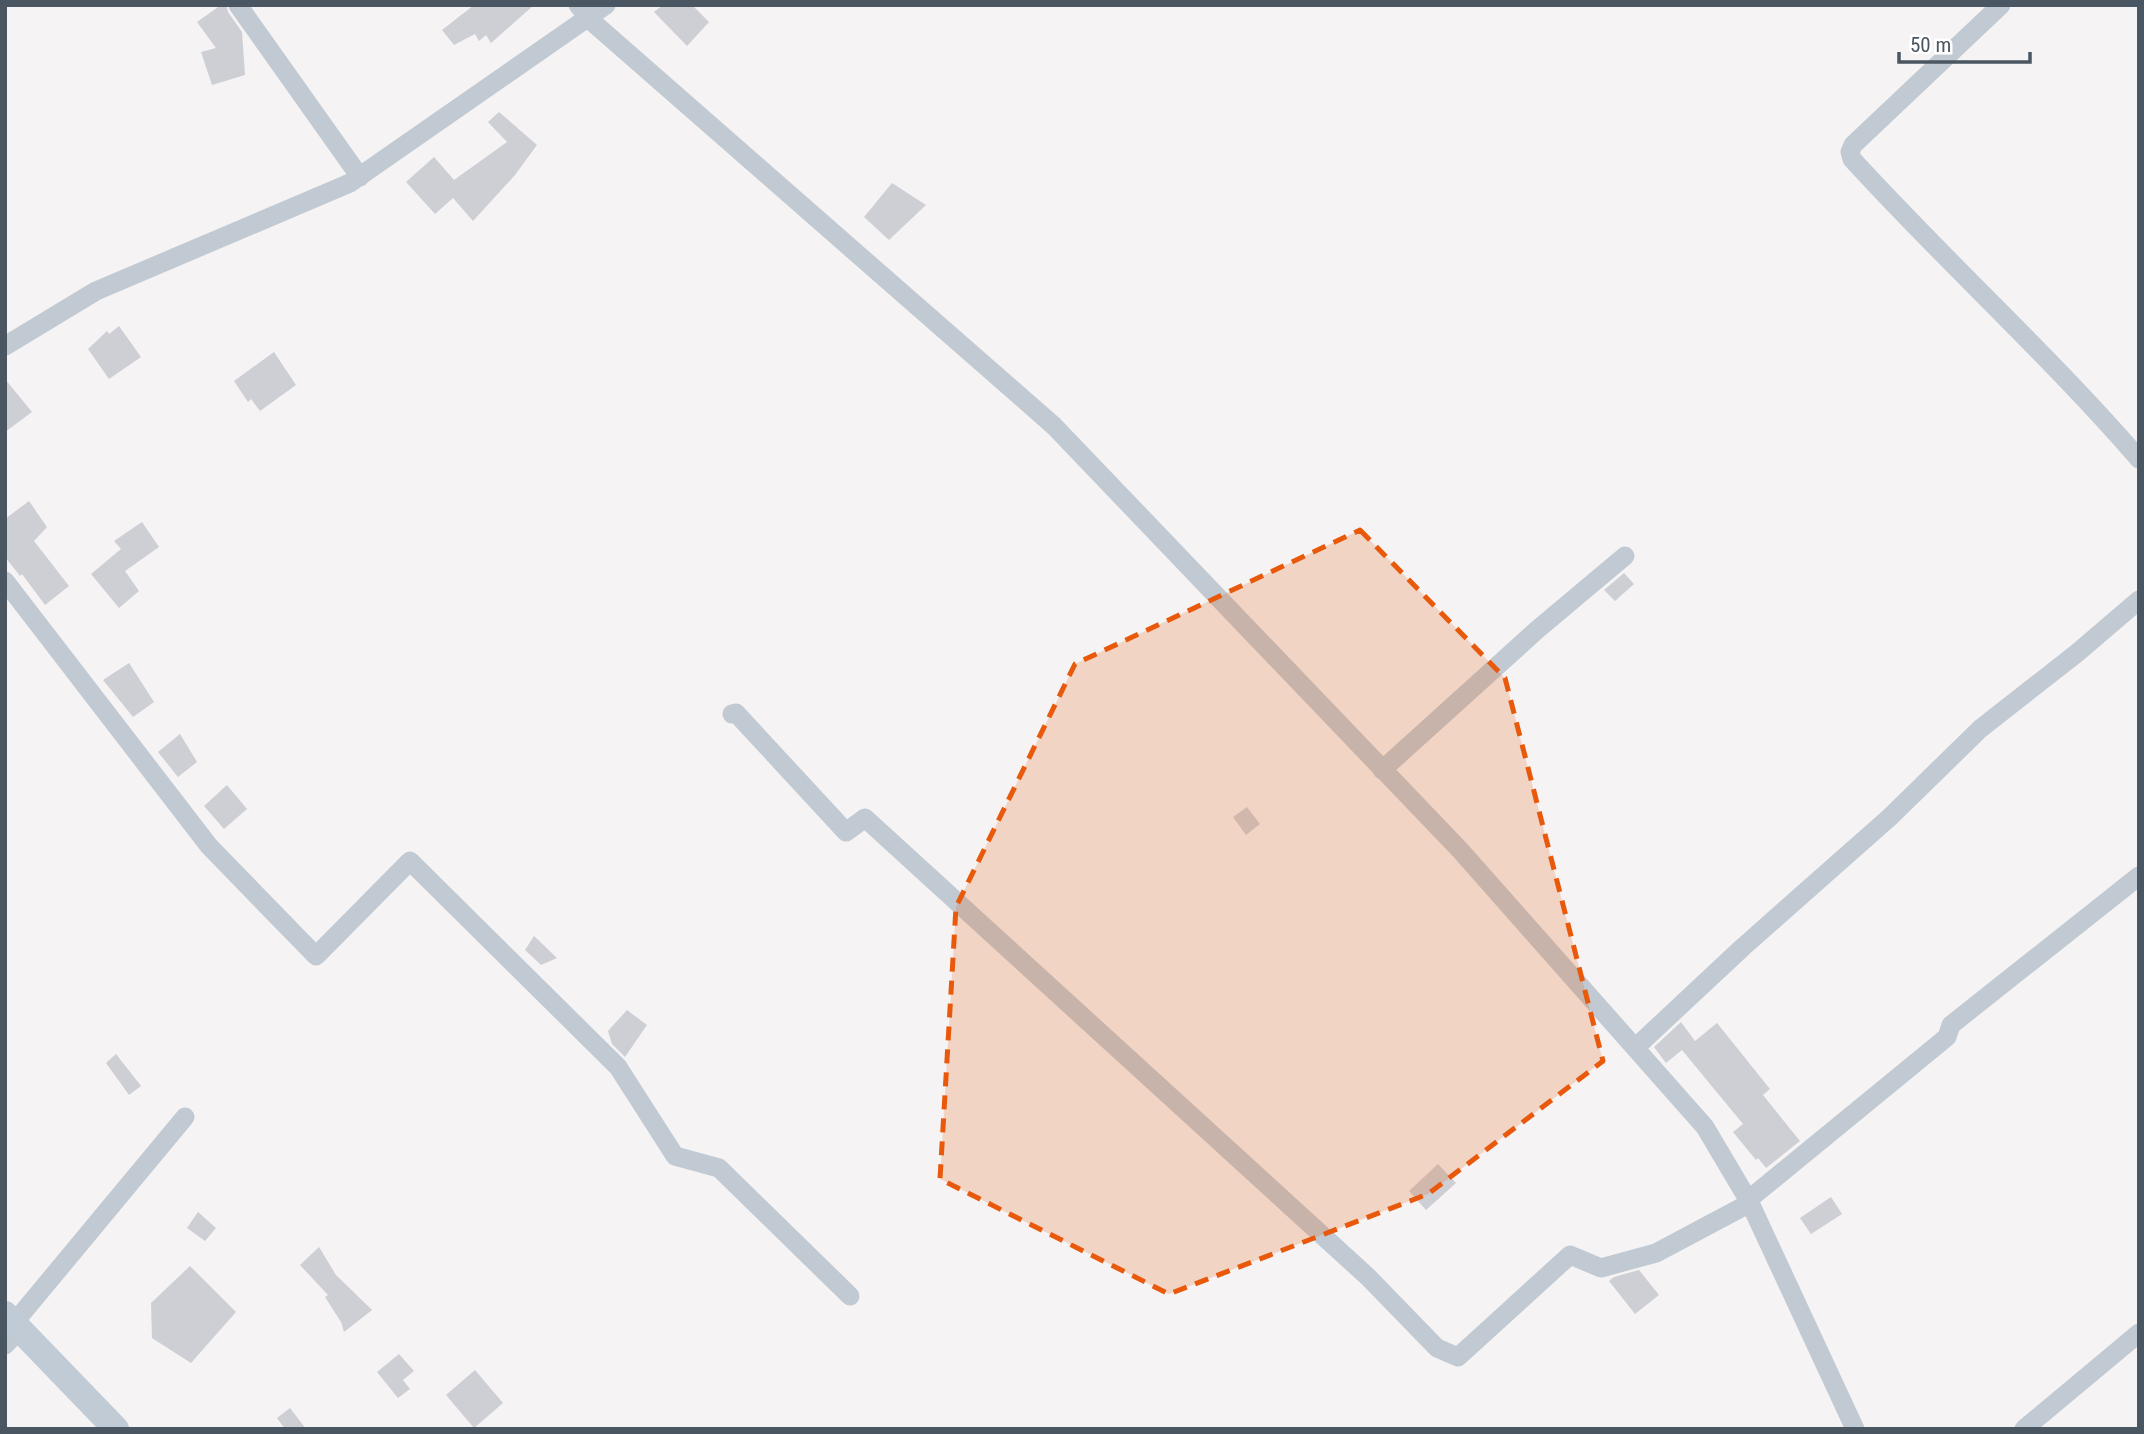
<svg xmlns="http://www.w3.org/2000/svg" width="2144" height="1434" viewBox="0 0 2144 1434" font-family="'Roboto Condensed',sans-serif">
<rect width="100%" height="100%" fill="#f5f3f3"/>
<!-- building -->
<path fill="#cdcfd5" d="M221,5H226L228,12L242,32L245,75L212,85L201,52L216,48L197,22Z
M474,5H534L491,43L486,35L479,41L475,34L454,45L442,30Z
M663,5H692L709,22L687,46L654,12Z
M499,112L537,145L515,175L473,221L453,198L435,214L406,182L434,157L454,180L507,142L488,122Z
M892,183L926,205L889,240L864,217Z
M119,326L141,357L109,379L88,349L107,331L109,334Z
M274,352L296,385L260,411L251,399L248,402L234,381Z
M5,379L32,412L5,432Z
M29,501L47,527L34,541L69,586L45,605L22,574L20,576L5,557V519Z
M142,522L159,547L125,571L139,591L119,608L91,574L121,549L114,541Z
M1624,573L1634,584L1615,601L1604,590Z
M129,663L154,702L133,717L103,680Z
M180,734L197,762L178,777L158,752Z
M227,785L247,809L224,829L204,806Z
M1247,807L1260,824L1246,835L1233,817Z
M534,936L557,958L541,965L525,950Z
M627,1010L647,1025L625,1057L612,1044L608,1031Z
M1681,1022L1695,1041L1717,1023L1770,1089L1763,1095L1800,1141L1766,1168L1758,1158L1756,1160L1733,1132L1743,1124L1682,1050L1666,1063L1654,1047Z
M116,1054L141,1086L129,1095L106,1063Z
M1438,1164L1456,1183L1426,1210L1409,1191Z
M1831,1197L1842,1214L1811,1234L1800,1218Z
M198,1212L216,1228L205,1241L187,1228Z
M319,1247L336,1275L372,1310L344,1332L341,1322L325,1297L328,1295L300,1265Z
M190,1266L236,1312L191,1363L152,1338L151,1303Z
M1639,1270L1659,1295L1635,1314L1609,1281L1614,1277Z
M399,1354L414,1371L403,1380L410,1389L398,1398L377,1372Z
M475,1370L503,1403L474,1428L446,1395Z
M290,1408L306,1429H285L277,1418Z"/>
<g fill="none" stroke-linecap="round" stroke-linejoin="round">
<!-- street -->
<path stroke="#c1cad2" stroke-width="19" d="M238,5L360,177
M578,5L589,19L1054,426L1460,850L1705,1127L1750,1203L1855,1429
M2001,5L1853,145L1850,152L1852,159C1945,261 2048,354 2139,459
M5,346L96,291L350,183L606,5
M5,581L209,846L316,956L410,861L618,1067L675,1156L719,1168L850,1296
M732,714L736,713L846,832L865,818L1368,1277L1437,1348L1458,1357L1570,1255L1601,1268L1656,1253L1750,1203
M1382,770L1538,629L1625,556
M1635,1048L1743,947L1890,817L1980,729L2077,653L2139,600
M1748,1200L1947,1037L1951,1025L2139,876
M14,1323L185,1117
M5,1345L20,1329
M2024,1429L2139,1333"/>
<!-- secondary -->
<path stroke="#c1cbd6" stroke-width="26" d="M5,1314L116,1429"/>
</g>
<!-- marked area -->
<path fill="#e8590c" fill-opacity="0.2" stroke="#e8590c" stroke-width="5" stroke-dasharray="14 9" stroke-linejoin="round" d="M1360,530L1505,678L1603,1061L1428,1194L1169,1294L940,1179L956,907L1075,664Z"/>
<!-- border -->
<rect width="2144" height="1434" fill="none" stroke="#4a5661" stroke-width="14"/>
<!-- scale -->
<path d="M1899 52v10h131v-10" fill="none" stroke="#4a5661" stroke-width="3.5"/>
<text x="1910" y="52" font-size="21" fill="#4a5661" stroke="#ffffff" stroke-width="5" paint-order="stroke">50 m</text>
</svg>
